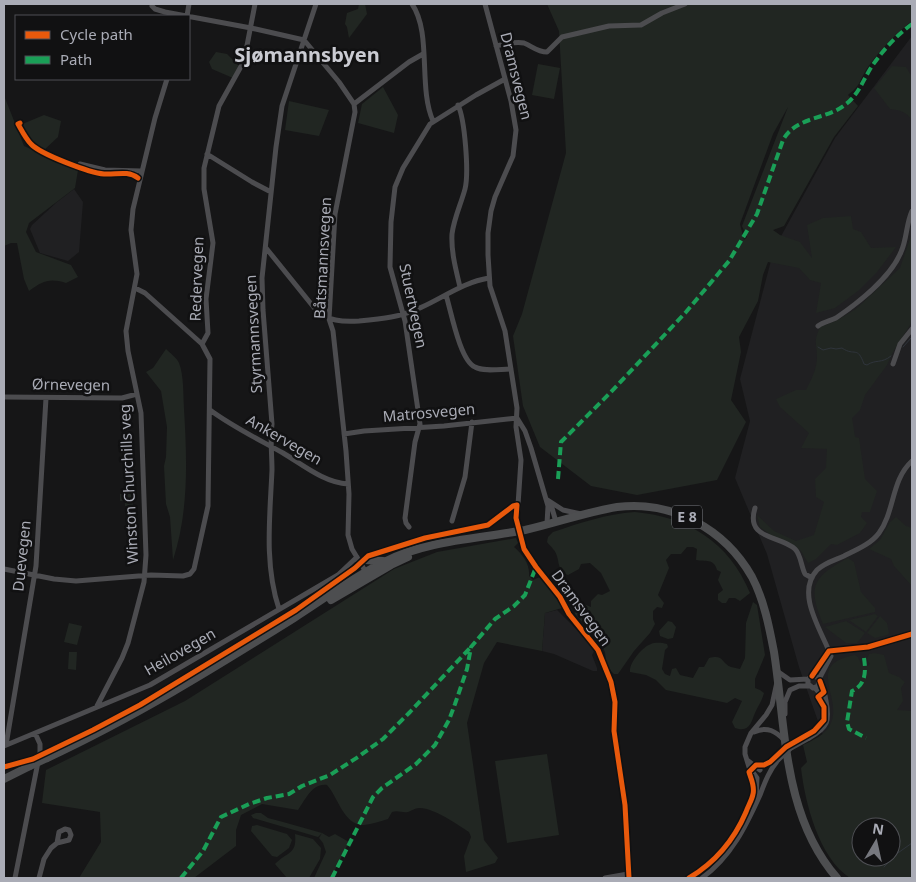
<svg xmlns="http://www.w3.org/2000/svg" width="916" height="882" viewBox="0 0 916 882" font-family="'Noto Sans',sans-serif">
<rect width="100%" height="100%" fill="#161617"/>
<!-- built -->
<path fill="#202022" d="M912,36V878H896L870,869L891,857V827H861V844L799,667L767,554L735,478L750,421L740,379L774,249L835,138Z
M74,189L83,202L79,252L68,261L40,253L30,229L32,225L57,202Z
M557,610L585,638L594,651L592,655L597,668V671H593L554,654L542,651L545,613Z"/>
<!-- green -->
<path fill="#212622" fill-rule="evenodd" d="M359,4H365L367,14L349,38L347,27L345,24L347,13L358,9Z
M547,4H912V21C895,34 878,52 866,70C859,82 860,86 848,95L858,106L834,137L784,226L773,230L780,235L800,242L812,258L807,225L823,218L851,216L853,229L861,232L871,248L896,247L877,272L858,291L835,308L816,313L821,283L810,280L799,268L768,262L763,275L758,301L739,337L741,352L731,400L746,422L717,480L637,495L591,486L540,447L523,406L513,336L522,314L566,153L559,31ZM788,107L742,226L747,237L744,240L740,224L773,134Z
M216,52L227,54L239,66L233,78L212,69L209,62Z
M538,64L560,68L554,99L532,95Z
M892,66L906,67L912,77V121C908,112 899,110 890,109L874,88Z
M383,87L398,115L394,133L358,123L362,104Z
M5,98L24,146L78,170L75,188L29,223L26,232L36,252L71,265L78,277L66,283C49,278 43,281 29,291L24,279L17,243H11L4,246V101Z
M289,101L329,110L319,136L285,130Z
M44,115L61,121L58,137L43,151L30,141L20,125Z
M912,233V318L910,325L893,352L887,365L865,395L860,410L852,418L855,437L859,438L865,479L877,491L870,512H862L861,517L867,523L860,533L837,545L831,544L816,559L808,563L801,551L787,542L771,535L760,527L757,515L774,531L796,541L814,535L824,502L816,497L815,479L826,468L827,449L801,448L809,433L780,407L776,399L796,390H806C811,380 816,371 817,359C817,343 813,343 820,327L836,321L856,309L900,268Z
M166,349C170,353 177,358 179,363C184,376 183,394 184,409C187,460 189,511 173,560L170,517L166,504L164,466L166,457L167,427L161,391L146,372L153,368Z
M120,494H133V506H125V501H120Z
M635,512C688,517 729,542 750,593L740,601L735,598H729L726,603H722L718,600V594L723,590L718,580L721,572L717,570C714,558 705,562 696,560L697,549L693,547H687L681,554H671L666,560L669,568L658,595L664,603L662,608L657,607L653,611V619L655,624L650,633L634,651L618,674H614L611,671L606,662L605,652L599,640L575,614L574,605L568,595L572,593L584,604L591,607V601L598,594L602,595L610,591L601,573L590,563L581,564L579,569L568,575C555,570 561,557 553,549C551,546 549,545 547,542L548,537L553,532C580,523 606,514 635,512Z
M896,517L906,526L912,528V586L894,566L891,559L869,549L880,540L890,522Z
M516,538L518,543L514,547C523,555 530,564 529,576L533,580L540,577L552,591L562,608L545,613L542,651L497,642L484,663L467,723L484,840L498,858L495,863L466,872L464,856L471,837L469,832C457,824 432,807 419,808C415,808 411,811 408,812C402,813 398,810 392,812L388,819C381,821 372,824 364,825C344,826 338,797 327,785C312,783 306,799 298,810L262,804L241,815L236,830V846L194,878H79L101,842L100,812L42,803L46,770L185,701L394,569L437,552Z
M848,558L854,562L861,592L875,608V612L823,624C807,586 813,577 848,558Z
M753,602L757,605L765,655L755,679V688L760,690L764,693C762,701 758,706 755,713C751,722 750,733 735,728L732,722L742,701L735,698L727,703L666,690L656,680L646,675L630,672C629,663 642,647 651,644C656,642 662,643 667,644L668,647L665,650L662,669L665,674L670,676L672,669L676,668L680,675L693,678L699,667H704L709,658C724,654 721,663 731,667C734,668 737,668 740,669L745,658L746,623Z
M875,614L878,616L866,632L849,620Z
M880,616L887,623L889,633L887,635L875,638L867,633Z
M668,621L672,622L676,627L673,638L668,639L660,636L659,631Z
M846,621L865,633L857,643H846L825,627Z
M69,623L82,626L77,645L64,642Z
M69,652H77L76,670L68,669Z
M875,653L884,655L889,673L899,677L905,682L901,688L903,701L897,710L912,711V878H850C819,858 805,803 801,768L807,762L803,745C814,740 829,733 832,720C840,694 806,664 855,655L858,657L862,666H868L870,664L867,659L869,654ZM861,827H891V857H861Z
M547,754L559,835L507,843L495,761Z
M256,813H261L268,818L283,822L322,833L329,837L335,834L349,842L331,878H314L326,852L323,843L319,838L322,833L318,837L253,818L251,815Z
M257,825L287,834L292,840L289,848L277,857L272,856L251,831L252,826Z
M295,834L313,839L321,848L320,859L309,878H287L275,864C288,851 297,855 295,834Z"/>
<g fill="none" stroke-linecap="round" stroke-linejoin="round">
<!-- stream -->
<path stroke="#2f343b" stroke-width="1" d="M818,347L823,350L831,348L836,349L842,348C855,357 857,345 864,364L867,365C876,359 881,364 891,356
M903,347L912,337
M884,867L895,855L912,843"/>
<!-- minor -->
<path stroke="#4c4c4f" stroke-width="5" d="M412,4C432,33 418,88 433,121
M485,4L511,101L516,130L513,156L495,197L491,211L488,233V255L490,286L505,331L517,408L516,427L521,460L517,520
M152,6L155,9L165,12L251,28L304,40L339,82L354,104
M187,16L189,4
M496,46C505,44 515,41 524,43C532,46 537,52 547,52L562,37L609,26L641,25L662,13L685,4
M458,105C465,120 469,173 465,189C461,204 454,218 452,234C451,252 456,270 460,287
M207,154L252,182L271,192
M80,164L105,170L141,171
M266,248L316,310C328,321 342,322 359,321C381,319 402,317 422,307C444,297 464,282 489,278
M446,295C451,311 460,361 475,367C484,372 500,369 511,369
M818,326C823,322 830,321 836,318C858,303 891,277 901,252C907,239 906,224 912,211
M202,344L208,333L206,299L213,243L204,189V168L219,106L244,61L255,4
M893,364L900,344L912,329
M4,397L122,398L137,394
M210,410C233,427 258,439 283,453C303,465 325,483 348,484
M517,418L525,431L531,448L548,506L547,524
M344,434L364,431L444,426L517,418
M546,499L563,510L581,514
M548,506L552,508L556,522
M755,508C745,540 780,535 795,549C801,555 801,566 805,574L812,578
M452,521L465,477L472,422
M409,527L406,523L405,518L415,442L420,424L405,321L390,267L391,222L395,187L403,168L430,124L476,95L505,79
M522,541L524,549L534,564L556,592L569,614L598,650L607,669L615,702L614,731L625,805L629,878
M4,569L54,579L76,581L151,575L183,576L190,574L194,569L208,506L210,359L202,344L145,293L135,288
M367,574L352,549L348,535L349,494L346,451L333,331L329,319L335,214L355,112L354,104L409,62L423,54
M279,609C264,564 270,516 272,470C272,455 270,440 272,424L263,310L262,278L276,147L282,106L316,4
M777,671L790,680L808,679
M812,676L829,651L868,647L912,634
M819,679L817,677L812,676L808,679V684L813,688L818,686L819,679L831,656C822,631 795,594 817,570C824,563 835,560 844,556C856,550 871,544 879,533C895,511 891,480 912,461
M815,688L826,701
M97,706L122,658L128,643L144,582L146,555L141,413L128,351L126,331L137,274L131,230L133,209L155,118L167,79
M785,714V702L790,690L799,686H809
M754,732C767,726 776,731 785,741
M809,738C828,727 830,721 826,701C825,694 823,688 820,681
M6,745L36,566L46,398
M4,746L150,685L338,575L357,557
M747,760L760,770
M756,801L757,778L749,767L745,754V747L751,733L766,715L772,705L777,682
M15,878L40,752V744L35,733
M39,878L44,859L51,848L57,843L69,840L71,835L69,830L65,829L59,832L57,843
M605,878L628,874
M702,878C731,857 746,826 760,795C765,782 769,771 778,760"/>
<!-- highway -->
<path stroke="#4d4e50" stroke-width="8" d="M365,560L383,561
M331,600L391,565L408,557
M47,758C133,718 214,668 294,618C324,599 353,577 384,562C428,540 478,539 525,530C556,523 586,512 617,507C672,500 725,529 752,577C764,600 769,626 774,652C786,729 783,816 837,878
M4,779L30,766"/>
<!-- minor-bridge -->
<path stroke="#4c4c4f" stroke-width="5" d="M517,520L522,541
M778,760L791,748L809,738"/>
<!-- highway-bridge -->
<path stroke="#4d4e50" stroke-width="8" d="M30,766L47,758"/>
<!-- quiet -->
<path stroke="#1a9f57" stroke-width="4" stroke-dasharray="8 4" stroke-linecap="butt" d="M558,479L561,442L610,393L686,312L729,261L757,214L783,140C796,116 827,120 846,104C859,94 863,80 872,66C884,49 896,36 912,24
M864,658C866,671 866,685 852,691L847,722L849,729L866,738
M181,878L203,851L221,817L249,804L267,798L289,794L302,786L330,775L358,757L383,739L410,712L471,647
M332,878L373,797L382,788L416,764L435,745L449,720L455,704L467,669L471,647L495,619L514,606L525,595L536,567"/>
<!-- cycleway casing -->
<g stroke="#111112" stroke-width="8">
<path id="cycleway" d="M20,123L18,124C22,131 26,139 31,144C40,154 90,173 104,174C116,175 127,170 138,178
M517,505L516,518L524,549L536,567L560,597L569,614L598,650L611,682L615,702L614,731L625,805L629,878
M812,676L829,651L868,647L912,634
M4,767L33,759L93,730L140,705L296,610L355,568L368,556L425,538L488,525L513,506L517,505
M689,878C716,862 734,840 746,812C748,806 752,800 753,794C755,786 751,779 749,772L756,765H764L770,762L786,747L814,731L824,720V707L818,697L824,692L820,681"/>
</g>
<!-- cycleway -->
<use href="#cycleway" stroke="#e8590c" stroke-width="5"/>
</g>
<g text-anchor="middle" stroke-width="5" stroke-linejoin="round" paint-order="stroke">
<!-- shield labels -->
<rect fill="#111112" stroke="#7c7e85" stroke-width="1" x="672" y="505.5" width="30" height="23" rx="4"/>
<g font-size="14" font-weight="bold" fill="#aaacb6">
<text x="687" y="522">E 8</text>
</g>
<!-- street labels -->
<g font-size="15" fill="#aaacb6" stroke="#111112">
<text transform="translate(516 76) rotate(76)" y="5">Dramsvegen</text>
<text transform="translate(323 258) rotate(-87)" y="5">Båtsmannsvegen</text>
<text transform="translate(197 279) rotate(-88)" y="5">Redervegen</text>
<text transform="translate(413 306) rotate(78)" y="5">Stuertvegen</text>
<text transform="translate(254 334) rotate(-93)" y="5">Styrmannsvegen</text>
<text transform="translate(71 385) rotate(1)" y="5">Ørnevegen</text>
<text transform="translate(429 413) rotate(-5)" y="5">Matrosvegen</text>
<text transform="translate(284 440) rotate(30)" y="5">Ankervegen</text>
<text transform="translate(129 484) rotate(-93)" y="5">Winston Churchills veg</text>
<text transform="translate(22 556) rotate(-84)" y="5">Duevegen</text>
<text transform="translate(581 608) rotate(54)" y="5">Dramsvegen</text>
<text transform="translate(180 652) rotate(-30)" y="5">Heilovegen</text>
</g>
<!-- district labels -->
<g font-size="20" font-weight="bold" fill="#cacbd2" stroke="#111112">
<text x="307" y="62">Sjømannsbyen</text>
</g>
</g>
<!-- border -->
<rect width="916" height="882" fill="none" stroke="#aaacb6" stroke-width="10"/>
<!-- legend -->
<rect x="15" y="15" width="175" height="65" fill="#111112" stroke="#4e4f54"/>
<rect x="25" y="31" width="25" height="8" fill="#e8590c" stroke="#4e4f54"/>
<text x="60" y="40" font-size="15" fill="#aaacb6">Cycle path</text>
<rect x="25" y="56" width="25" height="8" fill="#1a9f57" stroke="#4e4f54"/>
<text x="60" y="65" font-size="15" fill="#aaacb6">Path</text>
<!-- north arrow -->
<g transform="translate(876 842) rotate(9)"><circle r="24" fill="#111112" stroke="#4e4f54"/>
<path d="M0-4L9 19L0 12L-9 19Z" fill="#76787e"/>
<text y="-8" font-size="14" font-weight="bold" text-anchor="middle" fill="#aaacb6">N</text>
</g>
</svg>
